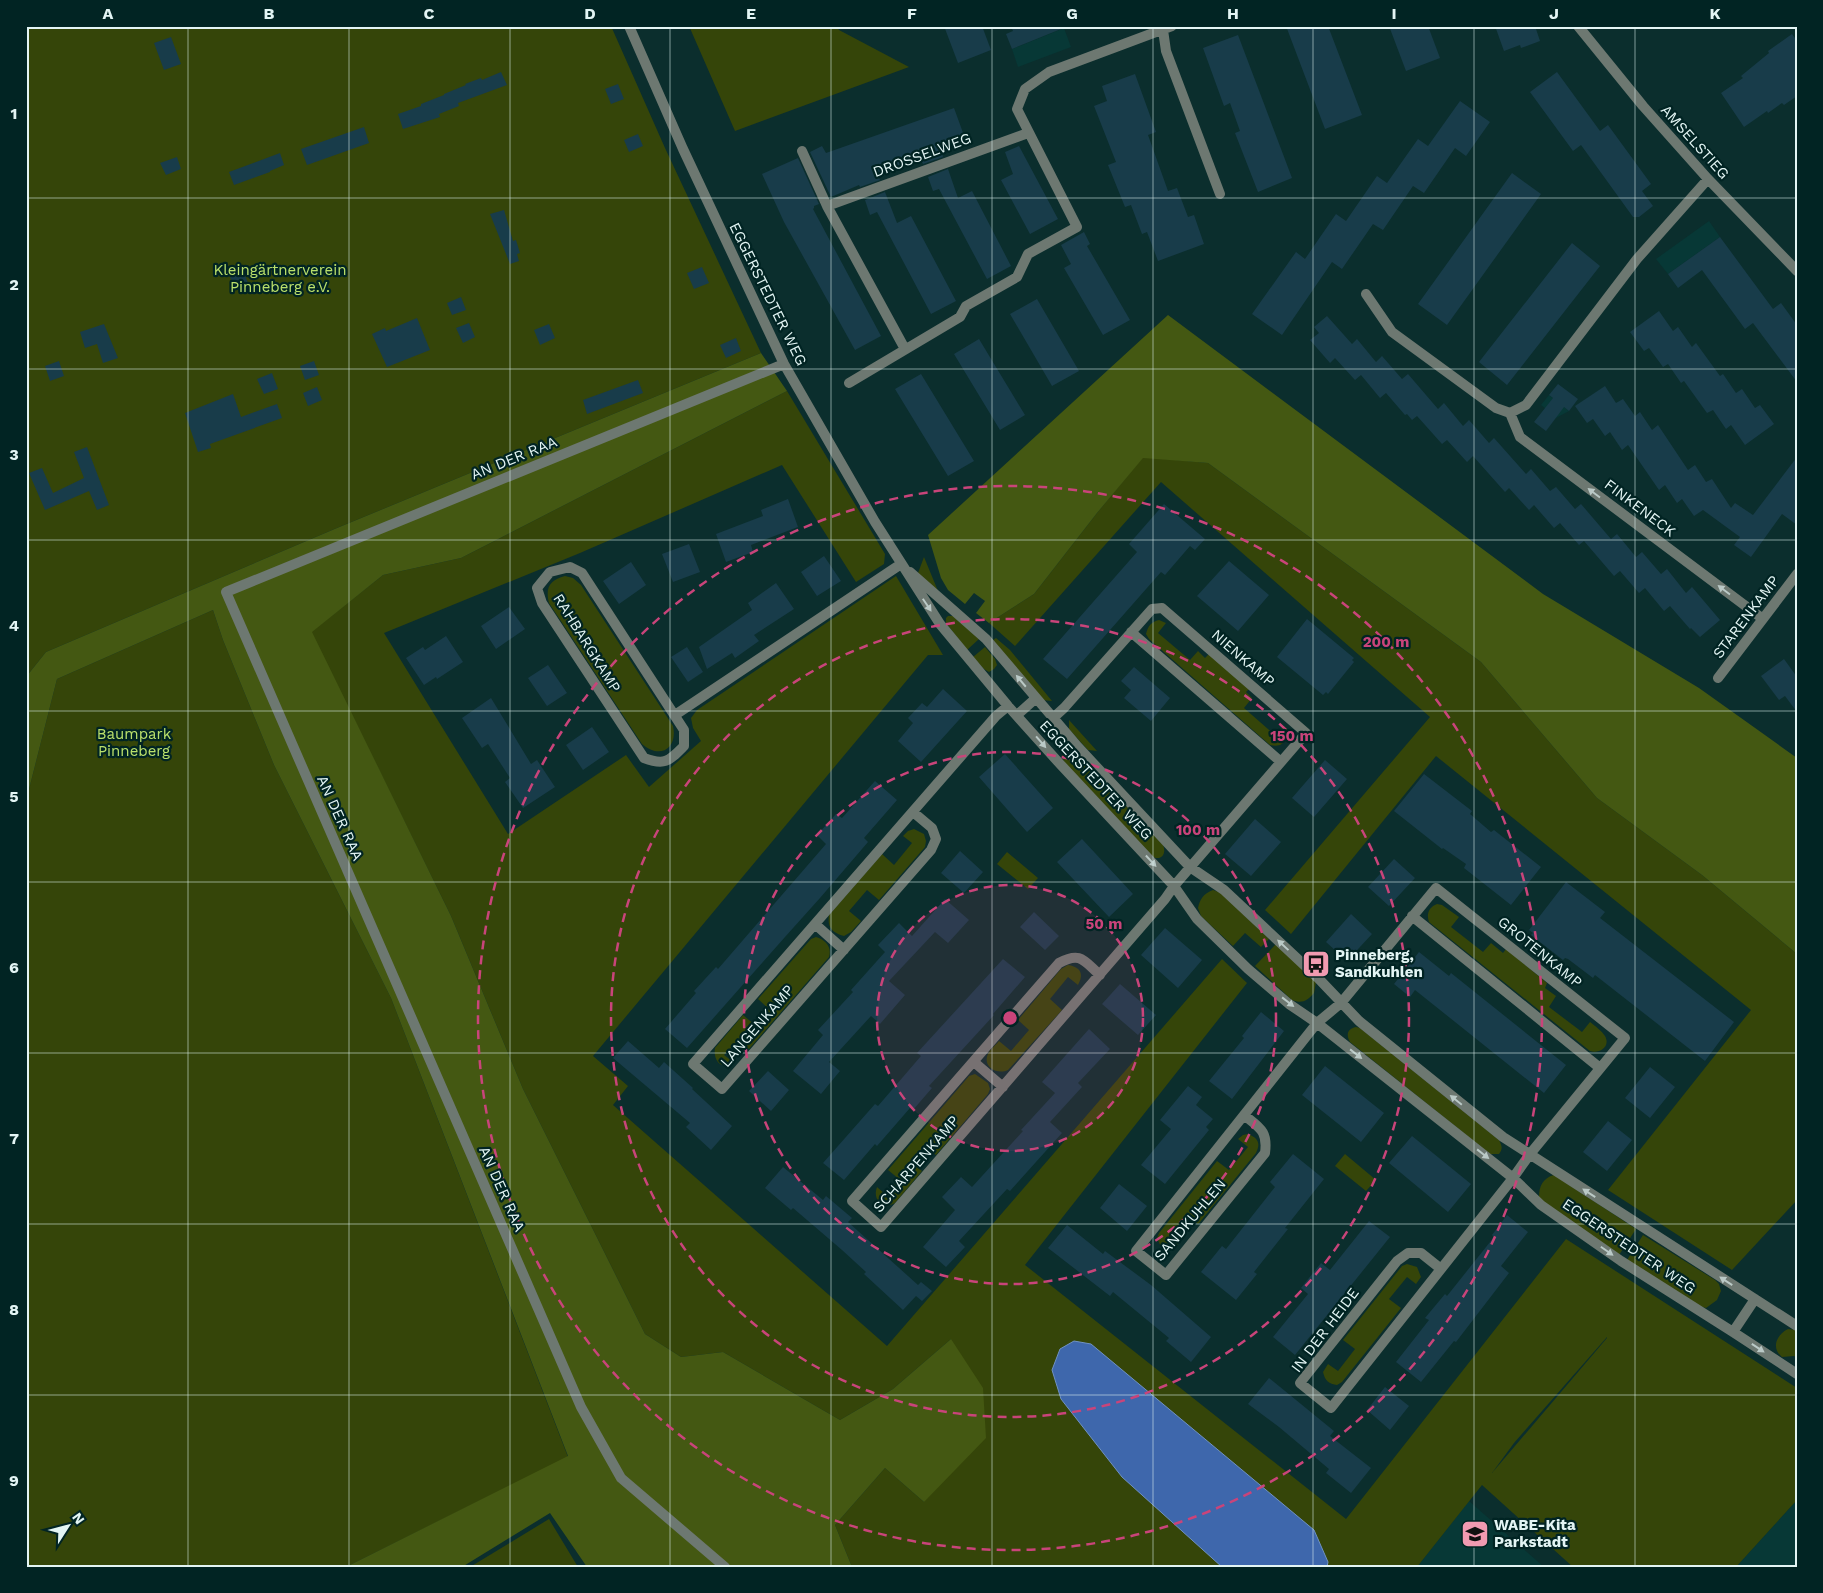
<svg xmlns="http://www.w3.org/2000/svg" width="1823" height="1593" viewBox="0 0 1823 1593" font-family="'Work Sans',sans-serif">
<rect width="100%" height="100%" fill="#0b2e2d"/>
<!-- built -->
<path fill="#073836" d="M1064,28L1071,47L1018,67L1012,49Z
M1709,221L1720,237L1668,274L1656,259Z
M1549,395L1569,411L1554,419L1543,411L1545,408L1541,405Z
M1797,1500V1567H1736Z
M1469,1501L1544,1567H1417Z"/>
<!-- green -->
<path fill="#354509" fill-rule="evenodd" d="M26,26H611L665,148L761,353L337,528L46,652L26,677Z
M689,26H836L839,30L909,67L735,131Z
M787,391L885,554L884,564L856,582L782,465L580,553L384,633L508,834L626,755L649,787L701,741L693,728L691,718L697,710L896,576L943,655H928L593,1056L628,1086L613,1105L887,1346L1222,959L1247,983L1025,1265L1346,1519L1566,1239L1797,1388V1500L1736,1567H1573L1482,1485L1417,1567H852L835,1525L885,1468L924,1502L951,1339L893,1389L840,1420L723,1352L681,1357L645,1334L523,1089L451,916L311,632L383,575L461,558ZM1607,1337V1338L1492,1473L1514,1443Z
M1143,457L1208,463L1481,662L1597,798L1702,875L1797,954V1200L1732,1270L1608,1190L1751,1010L1436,756L1291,934L1265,910L1430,717L1161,482L1015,646L989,623L1034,594L1097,513Z
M924,557L938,591L918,573Z
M565,576L573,578L581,585L673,726C678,748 660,760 642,744L549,603C545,587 550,580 565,576Z
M213,610L223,640L274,765L391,998L568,1457L346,1567H26V801L57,679Z
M948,616H953L979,639L967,650L946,623V618Z
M1159,620L1166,623L1158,633L1190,660L1198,651L1205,658L1209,654L1249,689L1246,692L1252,698L1244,708L1275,735L1284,726L1289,732L1288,738C1282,745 1279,747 1270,745L1149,639L1146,634C1148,626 1151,622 1159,620Z
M996,638L1010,650L1052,701L1042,700L993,640Z
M985,647L995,659L997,665L994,669L989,672L984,669L973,657Z
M1069,720L1097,751L1088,750L1069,729Z
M1069,750L1074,751L1163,845C1167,854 1161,862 1151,856L1064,762L1062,756L1065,752Z
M914,829L924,834L926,841L925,847L879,900L867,890L849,911L861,921L851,932L844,936C832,933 827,927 829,915L882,854L894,865L912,843L903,836L908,831Z
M1007,852L1038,878L1028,889L997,864Z
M1213,890L1221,893L1269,939L1261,947L1245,933L1233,946L1201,916L1198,908C1200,899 1203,894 1213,890Z
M1437,904L1442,905L1459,917L1451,927L1483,952L1491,943L1503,953L1506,949L1547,983L1545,988L1556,996L1549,1007L1582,1032L1590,1022C1595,1026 1602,1031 1605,1036C1611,1047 1599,1054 1590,1051L1429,922C1426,914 1429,907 1437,904Z
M816,937C826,940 832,947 829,957L749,1049L738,1040L724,1055L733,1062C721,1071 713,1060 715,1048L743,1015L755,1025L769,1009L758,999L811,939Z
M1276,944L1316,982L1314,993C1307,1001 1302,1004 1292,1000L1255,966Z
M1068,965C1081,967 1084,974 1078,985L1068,977L1050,999L1062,1010L1008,1070C997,1075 982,1067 988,1054C990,1049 996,1045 999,1041L1011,1051L1029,1030L1018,1020L1061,969Z
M1356,1027L1360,1028L1499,1140C1502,1146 1503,1149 1499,1154H1490L1350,1042C1346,1035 1347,1029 1356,1027Z
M975,1074L988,1083L990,1089L988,1094L936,1155L924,1146L911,1161L922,1171L895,1203C883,1210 872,1200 877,1187L886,1195L899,1179L888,1170L964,1082L969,1076Z
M1248,1134C1258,1138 1261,1143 1256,1153L1200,1222L1198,1224L1186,1215L1169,1237L1178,1244L1170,1250H1165L1161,1247L1157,1238L1159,1233L1217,1161L1229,1170L1248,1147L1238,1139L1243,1135Z
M1345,1154L1376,1180L1366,1191L1335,1166Z
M1554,1175L1636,1229L1619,1255L1543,1202L1539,1197C1539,1186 1543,1178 1554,1175Z
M1643,1235L1715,1280L1719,1284L1721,1291L1717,1300L1706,1308L1699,1306L1627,1260Z
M1407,1264L1417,1267L1421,1277L1416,1284L1407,1277L1389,1299L1401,1308L1342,1382L1337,1385C1329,1384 1325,1381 1323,1372L1328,1364L1338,1371L1355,1349L1343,1340L1402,1266Z
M1788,1329L1797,1330V1358L1794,1356L1782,1357C1771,1348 1776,1335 1788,1329Z
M549,1519L578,1567H470Z"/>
<!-- forest -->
<path fill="#445812" d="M1168,315L1543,594L1699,688L1797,758V954L1702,875L1597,798L1481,662L1208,463L1143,458L1097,513L1034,594L989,623L976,613L985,601L974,593L965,604L948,590L941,578L928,535Z
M761,353L787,391L461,558L383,575L312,632L451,916L523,1089L645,1334L681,1357L723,1352L840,1420L893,1389L951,1339L983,1388L986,1438L924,1502L885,1468L835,1525L852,1567H587L550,1513L462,1567H346L568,1456L391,998L274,765L223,640L213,610L57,679L26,801V677L46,652L337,528Z"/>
<!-- water -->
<path fill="#3e67ac" stroke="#7092c2" d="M1074,1341L1091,1344L1314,1530L1328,1562L1327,1567H1222L1122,1477L1061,1399L1052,1370L1060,1349Z"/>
<!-- building -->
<path fill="#183c4a" d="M944,26H982L991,50L958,63Z
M1011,26H1066V27L1012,49L1006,34L1013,31Z
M1286,26H1328L1362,115L1325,129Z
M1389,26H1428L1440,58L1406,71Z
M1495,26H1535L1540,41L1521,48L1520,45L1504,51Z
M1792,34L1797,41V96L1784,105L1782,103L1768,113L1767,111L1744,127L1721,93L1743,78L1741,76L1769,53L1768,51Z
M1238,35L1292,178L1258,192L1235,133L1240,131L1230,103L1224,106L1203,48Z
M171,37L181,64L164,70L154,43Z
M501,72L507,85L458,103L459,106L439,114L440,117L403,129L398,114L421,106V104L444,95V94L466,85L465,84L481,78L482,80Z
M1557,72L1600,131L1608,125L1651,184L1642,191L1653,206L1639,217H1633L1581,145L1573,151L1530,92Z
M1135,74L1156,132L1148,135L1168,191L1177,188L1188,217L1194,215L1204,244L1158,261L1147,232L1142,234L1131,205L1125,207L1108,165L1116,162L1094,106L1107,101L1102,86Z
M618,84L624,99L611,104L605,89Z
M1460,101L1490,122L1466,156L1455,148L1424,193L1413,186L1383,230L1373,224L1342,269L1332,262L1282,335L1252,314L1296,252L1305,259L1336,214L1346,221L1377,176L1387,183L1418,139L1428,146Z
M954,108L966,141L941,150L943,157L923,164L921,160L908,162L877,173L880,180L860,187L859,185L831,197L810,152L822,146L826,153Z
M364,127L369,143L307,165L301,149Z
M638,134L643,146L629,152L624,140Z
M1019,146L1058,219L1030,234L1001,180L1013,174L1005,152Z
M280,153L284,165L270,171V172L234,185L229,172Z
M177,157L181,169L166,175L160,163Z
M798,158L819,204L814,206V208L813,209L881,336L855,350L784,222L762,174Z
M948,169L958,198L972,191L1011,266L987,279L939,189L933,191L928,177Z
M1512,173L1541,194L1447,325L1418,304Z
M885,192L897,223L911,216L956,301L931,314L877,212L870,215L865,200Z
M504,210L513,241L516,240L520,253L517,254L519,261L510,264L490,214Z
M1084,232L1090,244L1087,246L1130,320L1103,335L1064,268L1071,264L1061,245Z
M1720,237L1773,309L1781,303L1797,325V382L1753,323L1745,329L1702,270L1678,288L1668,274Z
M1572,243L1600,266L1507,385L1479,362Z
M702,267L709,283L694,289L687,273Z
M243,270L248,283L234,288L229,274Z
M461,297L466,310L452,315L447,303Z
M1037,299L1079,371L1052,386L1010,314Z
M1659,311L1673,331L1678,327L1692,347L1696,343L1720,376L1723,374L1736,393L1742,389L1755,408L1760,405L1774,424L1745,445L1731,425L1726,429L1713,410L1707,413L1684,381L1681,383L1668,364L1663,367L1649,348L1644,351L1630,332Z
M1327,316L1352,344L1357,339L1376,362L1382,356L1402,379L1408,374L1438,409L1444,403L1463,426L1469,420L1489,443L1494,438L1526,474L1531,469L1550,491L1556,487L1575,509L1581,504L1611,539L1617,534L1636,557L1642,552L1661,574L1667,569L1686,593L1692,587L1720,620L1700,637L1691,628L1690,629L1670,606L1664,611L1645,588L1639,593L1620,571L1614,576L1584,541L1579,545L1560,523L1554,528L1534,505L1529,510L1509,488L1505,492L1473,456L1467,462L1447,440L1442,444L1417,416L1412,420L1407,414L1405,415L1386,393L1380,398L1361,375L1355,380L1335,358L1330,363L1310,340L1319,333L1314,327Z
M417,318L430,350L387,367L372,334L385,328L386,331Z
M469,323L475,337L463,343L456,328Z
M104,324L118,358L103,363L97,344L85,348L80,332Z
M549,324L555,338L540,345L534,330Z
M736,338L741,351L726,358L720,345Z
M979,339L1025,415L1000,430L954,354Z
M59,361L64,376L50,381L45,366Z
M314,361L319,375L305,380L300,366Z
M272,373L278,389L264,394L257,379Z
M921,374L974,461L948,476L895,389Z
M638,380L643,393L587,414L583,400Z
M1558,384L1578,399L1569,411L1564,407L1546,431L1534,422L1553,398L1549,395Z
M1605,386L1616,403L1623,399L1635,416L1640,412L1652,430L1658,425L1688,470L1695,465L1706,482L1712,479L1731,508L1735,503L1753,515L1797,457V525L1782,514L1751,557L1734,545L1740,537L1703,510L1694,516L1682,499L1677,503L1665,485L1659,490L1628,445L1622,450L1610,432L1605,436L1593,419L1587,423L1575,406Z
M317,387L322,400L308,406L303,393Z
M233,394L241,417L277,404L282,418L210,444L211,448L198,452L185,413Z
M87,447L109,505L97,510L89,491L45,510L29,473L42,468L53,493L84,478L74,452Z
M788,499L798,527L751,545L753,552L726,562L716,534L763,516L761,510Z
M1164,504L1205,539L1195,550L1190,546L1165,575L1161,572L1067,679L1043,659L1137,552L1129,544Z
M689,544L700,572L673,582L662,554Z
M824,556L841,581L817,596L801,572Z
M1229,561L1269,595L1238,631L1197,596Z
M631,562L646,585L619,604L603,581Z
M776,583L794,609L754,635L759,641L735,658L732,653L707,669L699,647L752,610L748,603Z
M509,607L525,629L496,649L481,626Z
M1307,619L1354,658L1352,660L1354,662L1328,694L1326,692L1323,695L1277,657Z
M446,636L463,662L437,679L436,677L424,685L406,658L423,647L425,650Z
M687,647L703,672L688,682L671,657Z
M1784,659L1797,677V712L1785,696L1779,700L1761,676Z
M548,665L567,693L547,706L528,678Z
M1134,667L1170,698L1151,721L1124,698L1131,690L1121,681Z
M943,689L967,711L921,762L898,741L913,723L908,718L922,703L927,707Z
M491,698L531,764L537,760L555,787L523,808L505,782L510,778L488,744L482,748L462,718Z
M592,727L609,752L583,770L566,745Z
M1005,754L1053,808L1027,832L979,777Z
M1325,760L1347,779L1314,817L1292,798Z
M1424,774L1472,811L1470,814L1491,832L1494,830L1541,867L1511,905L1464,868L1466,864L1443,848L1442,849L1394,811Z
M875,781L897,800L864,838L868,842L820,898L785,937L687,1048L665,1029L696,993L694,991L716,967L718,969L826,844L817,835L836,814L842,818Z
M1255,819L1281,842L1251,876L1225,854Z
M1082,839L1133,894L1109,917L1057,862Z
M960,851L983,872L964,893L941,873Z
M1394,859L1415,878L1389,906L1368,887Z
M1566,882L1605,912L1600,918L1734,1022L1705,1061L1595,975L1593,978L1568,959L1565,958L1563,960L1531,935L1533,933L1529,930Z
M945,899L969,920L948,943L935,932L889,981L905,995L880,1024L871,1016L829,1062L840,1071L821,1094L793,1071L823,1035L818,1030L853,992L851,990L885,952L878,945L899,923L912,936Z
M1034,912L1059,936L1045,950L1020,927Z
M1351,914L1372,934L1347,961L1326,942Z
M1165,928L1202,960L1178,988L1141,955Z
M1419,952L1449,976L1451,973L1566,1065L1544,1093L1415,990L1410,997L1394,984Z
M1003,959L1025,977L993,1014L994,1015L929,1086L932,1088L913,1110L910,1108L877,1146L875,1144L844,1180L823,1163L875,1104L878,1106L921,1056L917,1053Z
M1120,984L1156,1015L1138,1035L1102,1004Z
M1261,1012L1284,1031L1232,1099L1209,1081L1244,1038L1242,1036Z
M1089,1029L1110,1049L1078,1083L1082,1087L1050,1122L1062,1133L1010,1191L1007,1189L959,1241L965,1247L946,1267L923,1247L955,1210L942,1197L961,1177L972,1187L1023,1131L1021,1130L1055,1093L1042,1082Z
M628,1041L659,1068L664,1062L693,1088L692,1089L732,1126L711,1150L686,1127L690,1123L613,1058Z
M1325,1066L1384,1113L1361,1142L1302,1095Z
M1650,1067L1675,1087L1650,1118L1625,1098Z
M768,1071L789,1090L771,1111L749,1091Z
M1188,1086L1202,1097L1196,1105L1213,1119L1206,1127L1209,1130L1165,1184L1141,1165L1171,1129L1160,1120Z
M1608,1121L1632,1140L1607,1171L1583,1152Z
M1412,1136L1471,1184L1448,1212L1389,1163Z
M1293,1154L1324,1179L1285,1228L1288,1229L1254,1272L1257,1274L1236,1300L1201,1272L1222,1246L1226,1249L1275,1187L1270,1182Z
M783,1167L823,1200L826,1196L852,1218L848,1222L918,1285L921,1282L932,1291L922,1301L916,1296L903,1310L864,1274L866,1272L842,1250L793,1208L791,1210L765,1188Z
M1119,1184L1147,1206L1127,1231L1100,1208Z
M1507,1215L1528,1232L1501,1266L1509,1273L1456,1342L1454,1341L1421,1382L1396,1362L1429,1320L1425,1318L1445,1294L1447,1296L1494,1237L1492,1235Z
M1369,1221L1390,1237L1295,1355L1273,1337L1308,1294L1301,1288L1321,1263L1330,1270Z
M1067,1225L1103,1254L1105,1251L1151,1285L1211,1337L1191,1362L1166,1341L1169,1338L1113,1292L1110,1296L1048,1248Z
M1269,1378L1334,1431L1330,1436L1371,1468L1351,1493L1326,1473L1329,1469L1279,1427L1248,1404Z
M1385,1387L1409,1406L1390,1430L1367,1410Z"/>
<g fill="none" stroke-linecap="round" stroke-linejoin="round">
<!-- street -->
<path stroke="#6d7871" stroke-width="10" d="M629,26L683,149L784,364L875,522L940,624L1008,706L1060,764L1174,886L1197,919L1248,969L1289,1004L1317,1023L1513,1178L1541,1205L1621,1261L1733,1332L1797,1374
M1578,26L1643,106L1708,179L1797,271
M1163,30L1166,51L1220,194
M802,151L827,206L905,349
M827,206L1028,133
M1366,294L1392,332L1496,408L1510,413L1526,405L1637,259L1708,179
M849,383L960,317L966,306L1017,277L1028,254L1077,227L1017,109L1025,89L1049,72L1172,26
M1510,413L1520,437L1763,619
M570,567L582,573L684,730V746C669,761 665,766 644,758L542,603L537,588L550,572Z
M910,572L986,639L1078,747L1190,867L1224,890L1318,978L1359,1021L1503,1137L1797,1326
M1131,632L1281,762
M1718,678L1797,574
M675,715L901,564
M1017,715L1035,699
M1053,718L1064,708L1152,609L1162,608L1306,733L1174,886L1165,899L881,1227L852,1201L1059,963C1081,951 1084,961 1100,975
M913,812L932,828L936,839L931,850L722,1089L693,1064L996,716L1008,706
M1412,916L1600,1068
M815,924L844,950
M974,1062L1003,1087
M1244,1115C1260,1128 1268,1131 1265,1153L1166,1275L1136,1251L1317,1023L1341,1003L1436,888L1625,1038L1530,1154L1513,1178L1331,1408L1300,1383L1397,1261L1408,1253H1421L1441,1269
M1733,1332L1755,1299
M725,1567L621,1478L581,1407L226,592L784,364"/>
</g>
<!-- one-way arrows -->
<defs><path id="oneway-solid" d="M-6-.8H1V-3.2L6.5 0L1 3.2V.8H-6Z" transform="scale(1.25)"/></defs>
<g fill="#bac9c6">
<use href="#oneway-solid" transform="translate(1594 493) rotate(-143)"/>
<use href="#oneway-solid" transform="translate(1724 590) rotate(-143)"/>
<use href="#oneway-solid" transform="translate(927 605) rotate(56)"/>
<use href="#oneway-solid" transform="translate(1021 681) rotate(-130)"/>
<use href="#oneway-solid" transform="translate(1041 742) rotate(49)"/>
<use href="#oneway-solid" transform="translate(1151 861) rotate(47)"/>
<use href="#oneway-solid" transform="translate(1283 945) rotate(-137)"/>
<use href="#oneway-solid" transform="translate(1288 1002) rotate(38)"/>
<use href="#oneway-solid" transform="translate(1356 1054) rotate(38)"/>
<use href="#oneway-solid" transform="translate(1456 1100) rotate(-141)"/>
<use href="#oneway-solid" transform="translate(1483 1154) rotate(38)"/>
<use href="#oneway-solid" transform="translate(1589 1193) rotate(-147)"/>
<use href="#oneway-solid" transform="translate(1607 1251) rotate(35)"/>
<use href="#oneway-solid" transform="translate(1726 1281) rotate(-147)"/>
<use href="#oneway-solid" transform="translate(1758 1348) rotate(34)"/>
</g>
<!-- grid -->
<path fill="none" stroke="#e3f5f4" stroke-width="1" stroke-opacity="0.55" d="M188,26V1567M349,26V1567M510,26V1567M670,26V1567M831,26V1567M992,26V1567M1153,26V1567M1313,26V1567M1474,26V1567M1635,26V1567M26,198H1797M26,369H1797M26,540H1797M26,711H1797M26,882H1797M26,1053H1797M26,1224H1797M26,1395H1797"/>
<!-- distance rings -->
<circle cx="1010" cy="1018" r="133" fill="#c9447a" fill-opacity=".12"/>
<g fill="none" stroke="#c9447a" stroke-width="2.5" stroke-dasharray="9 6">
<circle cx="1010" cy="1018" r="133"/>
<circle cx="1010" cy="1018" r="266"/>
<circle cx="1010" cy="1018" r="399"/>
<circle cx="1010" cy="1018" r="532"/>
</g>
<!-- icons -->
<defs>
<g id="bus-square" transform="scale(1.4375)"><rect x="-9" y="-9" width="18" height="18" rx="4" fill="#f19ab1" stroke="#012423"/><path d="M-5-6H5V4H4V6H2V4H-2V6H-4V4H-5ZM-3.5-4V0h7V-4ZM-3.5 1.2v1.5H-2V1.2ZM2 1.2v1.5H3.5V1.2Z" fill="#111"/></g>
<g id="school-square" transform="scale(1.4375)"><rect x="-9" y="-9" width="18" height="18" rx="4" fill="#f19ab1" stroke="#012423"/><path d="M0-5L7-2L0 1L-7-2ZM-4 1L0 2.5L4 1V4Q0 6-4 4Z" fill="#111"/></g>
</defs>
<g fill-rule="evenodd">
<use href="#bus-square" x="1316" y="964"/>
<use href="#school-square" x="1475" y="1534"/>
</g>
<g text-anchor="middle" stroke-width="4.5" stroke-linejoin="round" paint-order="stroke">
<!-- street labels -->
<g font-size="15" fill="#e3f5f4" stroke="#012423">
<text transform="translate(1695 142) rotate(48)" y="5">AMSELSTIEG</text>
<text transform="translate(922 155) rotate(-20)" y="5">DROSSELWEG</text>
<text transform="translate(768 294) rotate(64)" y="5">EGGERSTEDTER WEG</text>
<text transform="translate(514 458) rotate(-22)" y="5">AN DER RAA</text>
<text transform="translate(1640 508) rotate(37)" y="5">FINKENECK</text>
<text transform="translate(1746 617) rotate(-53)" y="5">STARENKAMP</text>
<text transform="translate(587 643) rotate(58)" y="5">RAHBARGKAMP</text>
<text transform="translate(1243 658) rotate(41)" y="5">NIENKAMP</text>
<text transform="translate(1096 780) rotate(47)" y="5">EGGERSTEDTER WEG</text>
<text transform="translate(340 818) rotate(66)" y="5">AN DER RAA</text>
<text transform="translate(1540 952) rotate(39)" y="5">GROTENKAMP</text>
<text transform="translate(757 1026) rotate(-49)" y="5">LANGENKAMP</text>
<text transform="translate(916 1164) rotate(-49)" y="5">SCHARPENKAMP</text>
<text transform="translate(502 1189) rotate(66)" y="5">AN DER RAA</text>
<text transform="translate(1190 1220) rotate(-50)" y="5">SANDKUHLEN</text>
<text transform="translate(1629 1246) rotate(34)" y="5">EGGERSTEDTER WEG</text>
<text transform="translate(1325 1330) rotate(-53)" y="5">IN DER HEIDE</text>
</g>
<!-- park labels -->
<g font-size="15" fill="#bae06b" stroke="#012423">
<text x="280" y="275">Kleingärtnerverein<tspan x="280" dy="17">Pinneberg e.V.</tspan></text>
<text x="134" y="739">Baumpark<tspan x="134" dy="17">Pinneberg</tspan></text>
</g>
<!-- poi labels -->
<g font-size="15" font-weight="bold" fill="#e3f5f4" stroke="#012423" text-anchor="start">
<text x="1335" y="960">Pinneberg,<tspan x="1335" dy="17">Sandkuhlen</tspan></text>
<text x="1494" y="1530">WABE-Kita<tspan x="1494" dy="17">Parkstadt</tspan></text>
</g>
</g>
<circle cx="1010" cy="1018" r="8" fill="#c9447a" stroke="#012423" stroke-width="2.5"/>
<g font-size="15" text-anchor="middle" font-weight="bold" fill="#c9447a" stroke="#012423" stroke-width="4.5" stroke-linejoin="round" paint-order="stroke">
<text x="1386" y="647">200 m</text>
<text x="1292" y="741">150 m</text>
<text x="1198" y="835">100 m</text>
<text x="1104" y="929">50 m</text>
</g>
<!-- border -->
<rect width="1823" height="1593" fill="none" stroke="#012423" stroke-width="55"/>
<!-- north arrow -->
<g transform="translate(68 1526) rotate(54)" stroke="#012423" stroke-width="4" paint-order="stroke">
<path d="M0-4L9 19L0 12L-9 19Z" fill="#e3f5f4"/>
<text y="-8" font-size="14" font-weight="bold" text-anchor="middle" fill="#e3f5f4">N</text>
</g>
<rect x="28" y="28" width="1768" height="1538" fill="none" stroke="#e3f5f4" stroke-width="2"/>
<g font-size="16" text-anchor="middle" font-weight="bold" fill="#e3f5f4">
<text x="108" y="19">A</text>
<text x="269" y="19">B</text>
<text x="429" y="19">C</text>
<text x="590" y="19">D</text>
<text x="751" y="19">E</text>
<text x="912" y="19">F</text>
<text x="1072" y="19">G</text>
<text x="1233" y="19">H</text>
<text x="1394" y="19">I</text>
<text x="1554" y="19">J</text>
<text x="1715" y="19">K</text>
<text x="14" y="119">1</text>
<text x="14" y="290">2</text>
<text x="14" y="460">3</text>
<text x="14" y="631">4</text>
<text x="14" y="802">5</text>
<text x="14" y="973">6</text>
<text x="14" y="1144">7</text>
<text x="14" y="1315">8</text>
<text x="14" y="1486">9</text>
</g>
</svg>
